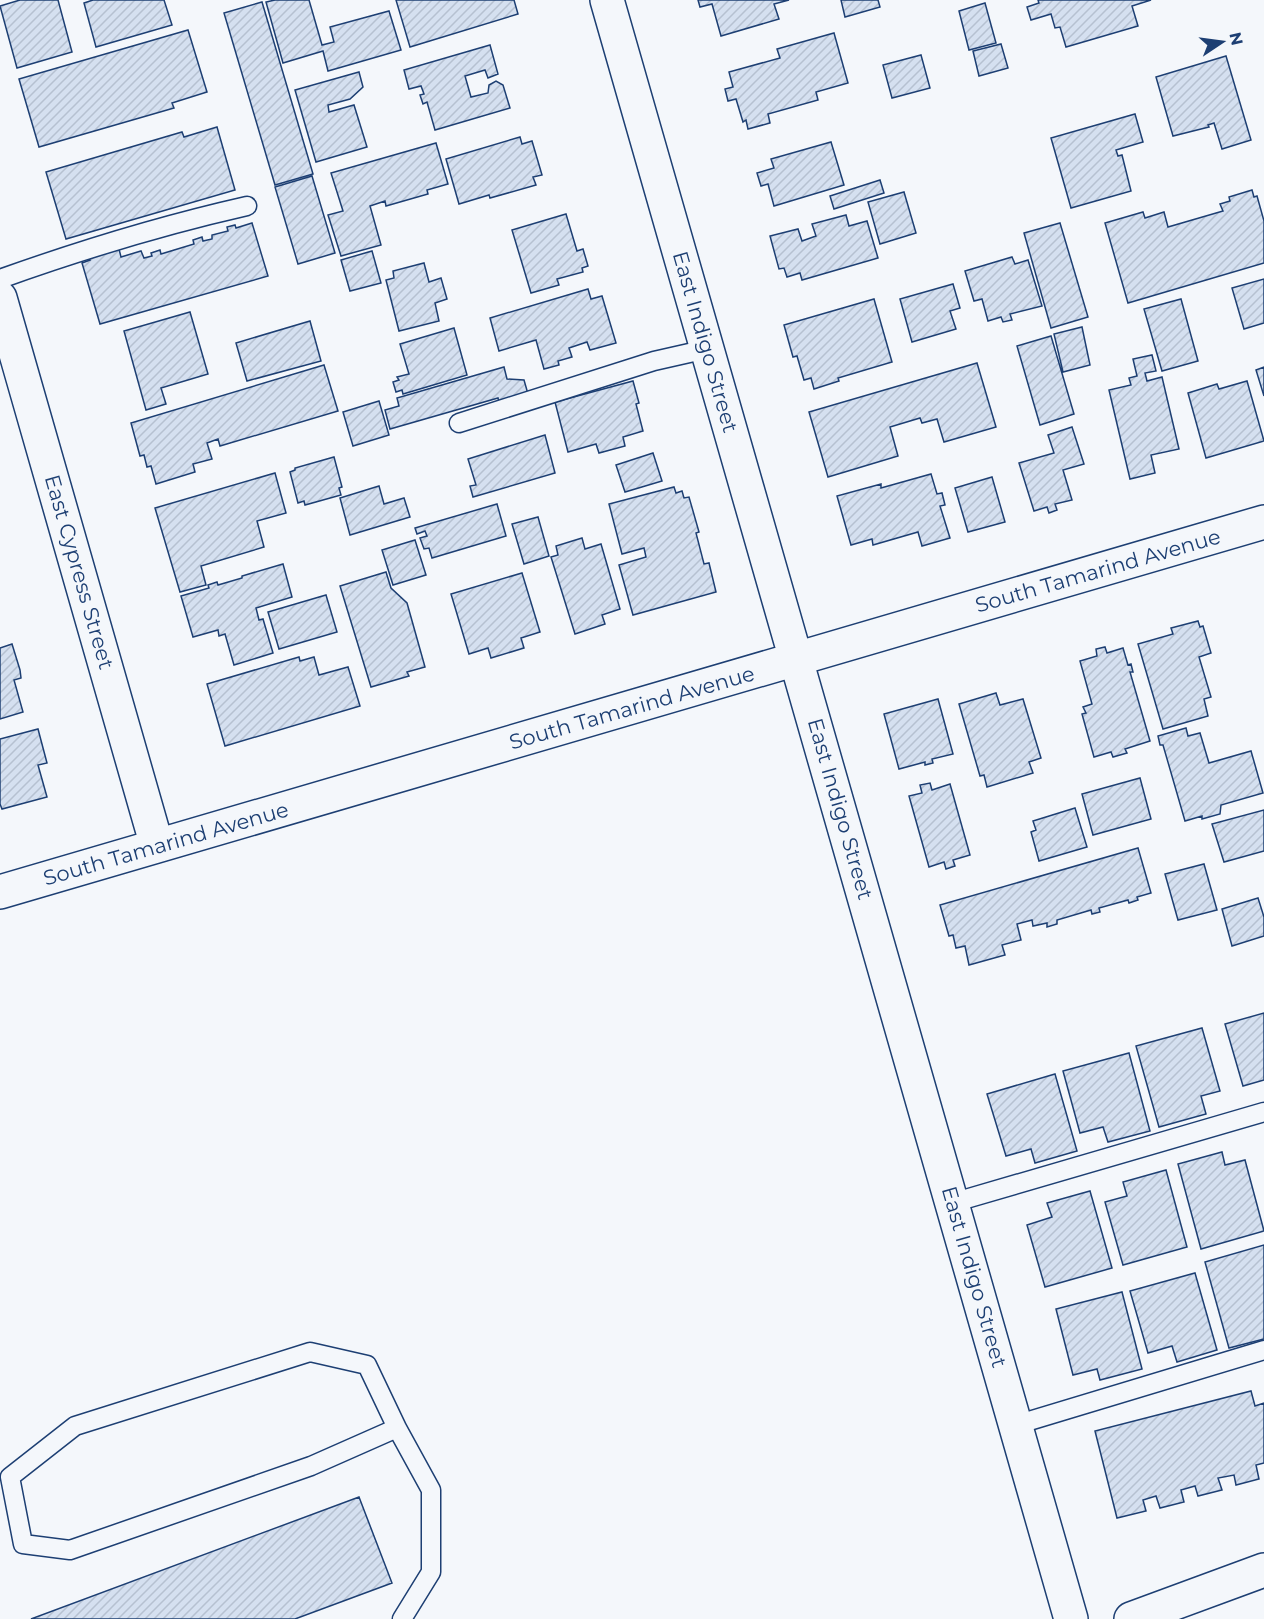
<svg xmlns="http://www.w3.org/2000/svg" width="1264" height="1619" viewBox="0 0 1264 1619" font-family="Montserrat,sans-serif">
<defs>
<pattern id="building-hatch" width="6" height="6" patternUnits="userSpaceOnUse" patternTransform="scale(1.5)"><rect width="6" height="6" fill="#d5e0f0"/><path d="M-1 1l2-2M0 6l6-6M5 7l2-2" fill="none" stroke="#b6c1d1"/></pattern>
</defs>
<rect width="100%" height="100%" fill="#f4f7fb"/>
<!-- building -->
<path fill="url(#building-hatch)" stroke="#1d3f73" stroke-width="1.5" d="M20,0H58L72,52L17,68L0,6Z
M93,0H164L172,25L96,47L84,3Z
M275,0H309L322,45L334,42L330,27L389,11L401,50L328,71L323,51L283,63L266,2Z
M396,0H514L518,14L410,47Z
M698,0H789L774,4L779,19L721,36L712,4L700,7Z
M841,0H878L880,7L845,17Z
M1038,0H1151L1132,6L1138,26L1066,47L1060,27L1055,28L1051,14L1031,20L1027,7L1039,3Z
M262,2L313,174L275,185L224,13Z
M985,3L996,43L969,50L959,11Z
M188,30L207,92L172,103L174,108L39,147L19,79Z
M834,33L848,83L816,92L818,100L768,114L770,123L748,129L746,120L743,122L736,99L728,101L725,89L733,87L729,72L780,58L777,49Z
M1001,44L1008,68L979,76L973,51Z
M490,45L498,74L488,78L485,70L465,76L471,97L488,93L489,85L496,81L503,85L510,108L435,130L427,102L423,104L420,95L424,94L421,86L409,89L404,70Z
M921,55L930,88L892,98L883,65Z
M1226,56L1251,140L1222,149L1214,123L1208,125L1209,127L1173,136L1156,77Z
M359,72L363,87L350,99L328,105L329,112L354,105L367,147L316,162L295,90Z
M1135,114L1143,142L1116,150L1118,156L1122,155L1131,191L1071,208L1051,138Z
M217,127L235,190L66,239L46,172L182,132L184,137Z
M520,137L522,144L532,141L542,175L533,177L536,185L490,198L489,195L459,204L446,159Z
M831,142L844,185L774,206L768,184L761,186L757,173L774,168L771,159Z
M436,143L448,184L427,190L428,194L386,206L385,201L370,206L381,245L341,256L328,215L343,211L331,173Z
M312,176L335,253L298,264L275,187Z
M880,180L884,193L834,209L830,196Z
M1252,190L1254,197L1257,196L1264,221V263L1128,303L1105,223L1143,212L1145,218L1164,212L1168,227L1223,211L1220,204L1230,201L1229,197Z
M904,192L916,233L880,244L868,202Z
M566,214L577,251L583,249L588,266L582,268L583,272L557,279L559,285L531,293L512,230Z
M846,215L849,226L867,221L878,258L802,280L800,273L787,277L784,268L779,269L770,236L798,229L802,241L816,236L812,224Z
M252,223L268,276L100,324L82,263L90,260L89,258L119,249L121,257L141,251L144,258L152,256L151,253L160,250L161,254L194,244L193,240L202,237L203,241L212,239V235L228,231L227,227L235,225L236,228Z
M1060,223L1088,317L1051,328L1024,233Z
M372,251L381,283L350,291L341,260Z
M1012,257L1015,264L1028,260L1042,306L1010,314L1012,320L1003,322L1001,317L988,321L982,299L974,301L965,271Z
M424,263L429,282L441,278L447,299L435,303L439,321L399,331L386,280L394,278L393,271Z
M1264,279V323L1244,329L1232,288Z
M953,284L960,308L950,311L956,329L912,342L900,299Z
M588,289L591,299L602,296L616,343L590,350L587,342L569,348L572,357L558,361L559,365L544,369L536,340L499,351L490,318Z
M874,299L892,362L838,378L839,381L814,389L811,378L804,380L797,356L793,357L784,325Z
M1181,299L1198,361L1162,371L1144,309Z
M190,312L208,374L161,388L166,404L146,410L124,331Z
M310,321L321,361L247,381L236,343Z
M1082,327L1090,365L1063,372L1054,334Z
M454,328L467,375L403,394L402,390L396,392L393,382L399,380L397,377L409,374L400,344Z
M1051,336L1074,414L1040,425L1017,346Z
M1152,355L1156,371L1145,373L1147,381L1162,377L1179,449L1151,455L1155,473L1130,479L1109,390L1131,385L1129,378L1137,376L1133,359Z
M977,363L996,427L944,442L937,419L922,423L920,418L890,427L898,456L828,477L809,412Z
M324,365L338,411L220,446L218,439L207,443L212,459L193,464L195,472L156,484L151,466L147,467L144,455L140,456L131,423Z
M504,367L507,379L524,380L528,394L499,402L498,398L390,429L385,410L399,406L397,398Z
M1264,367V396L1256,370Z
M633,381L639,403L636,404L643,431L623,437L625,446L599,453L596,444L568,452L555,402Z
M1247,381L1264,441L1206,458L1188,393L1217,384L1219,389Z
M379,401L389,435L353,446L343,412Z
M1072,427L1084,464L1063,470L1072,500L1055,504L1057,510L1049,513L1047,507L1034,511L1019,463L1054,453L1048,435Z
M545,435L555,473L473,497L470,486L476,485L468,459Z
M653,453L662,481L625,492L616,465Z
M334,457L342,487L339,488L341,495L305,505L304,501L298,503L290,472L295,470V468Z
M275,473L286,513L257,521L264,547L201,566L206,585L180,592L155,508Z
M931,474L937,494L942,493L945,505L940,506L950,538L922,546L918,532L873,545L872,539L851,545L837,496L881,484V488Z
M992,477L1005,522L968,532L955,488Z
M379,486L384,504L404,498L410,517L350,535L340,498Z
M674,487L676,493L682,491L684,498L689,497L699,532L696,533L704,564L709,563L716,592L633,615L619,565L646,557L644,548L622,554L609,504Z
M497,504L506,536L432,558L429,548L424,549L420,538L427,536L425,531L417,534L415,528Z
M538,517L549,556L524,564L512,524Z
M582,538L585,549L601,544L620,609L602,615L605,624L575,634L551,557L558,555L556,546Z
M415,540L426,575L393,585L382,550Z
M283,564L292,597L256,608L259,620L263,619L273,653L234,665L225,634L219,636L218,630L193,637L181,596L209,588L208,585L217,582L218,585L242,578V576Z
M386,572L391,588L407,603L425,667L407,672L409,676L371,687L340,586Z
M522,573L540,632L521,638L524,648L491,658L488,648L469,654L451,594Z
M326,595L337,632L279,649L268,612Z
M1198,621L1200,627L1203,626L1211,653L1199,657L1211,697L1204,699L1208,716L1163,729L1138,644L1173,634L1171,628Z
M12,644L20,670L21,678L14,680L23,712L0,719V648Z
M1105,647L1107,653L1123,648L1128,665L1131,664L1133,672H1130L1150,741L1125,749L1127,753L1113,757L1111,752L1094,757L1082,714L1086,713L1083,707L1092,704L1080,661L1097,656L1096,649Z
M299,657L300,661L314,657L319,675L348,667L360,706L225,746L207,684Z
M996,693L1000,705L1023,699L1041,758L1029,762L1033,773L987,787L984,775L980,776L959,704Z
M938,699L953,754L932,759L933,763L925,765V762L899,769L884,714Z
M1186,728L1188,736L1200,733L1209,763L1251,751L1263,793L1221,805L1220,814L1202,819V816L1185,821L1163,745H1160L1158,736Z
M38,729L47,763L38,765L47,797L2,809L0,804V739Z
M1140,778L1151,819L1093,835L1082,794Z
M930,783L932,790L950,784L970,855L953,860L955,866L946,869L944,862L929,867L909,796L922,793L920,785Z
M1075,808L1087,847L1039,861L1031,832L1036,830L1033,821Z
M1264,810V851L1224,862L1212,824Z
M1138,848L1151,893L1137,897L1138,900L1129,903L1128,900L1099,908L1100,912L1092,914L1091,910L1057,920V924L1047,927V923L1033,926L1032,920L1017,924L1021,940L1002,945L1005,955L969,965L965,946L956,948L953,935L949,936L940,905Z
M1204,864L1217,910L1178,920L1165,874Z
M1258,898L1264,917V936L1232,946L1222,909Z
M1264,1013V1080L1243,1086L1225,1024Z
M1202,1028L1220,1091L1201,1096L1206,1114L1159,1127L1136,1046Z
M1129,1053L1150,1131L1108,1142L1103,1127L1080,1133L1063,1071Z
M1055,1074L1077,1151L1035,1163L1031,1149L1006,1156L987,1094Z
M1222,1152L1225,1165L1245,1160L1264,1231L1201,1249L1178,1164Z
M1166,1170L1187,1247L1123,1265L1105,1202L1127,1196L1123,1182Z
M1090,1191L1112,1268L1045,1287L1027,1225L1052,1217L1047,1203Z
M1264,1245V1339L1229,1348L1205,1262Z
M1195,1273L1217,1350L1177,1362L1172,1346L1148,1353L1130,1291Z
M1122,1292L1142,1369L1100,1380L1097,1369L1073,1375L1056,1309Z
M1251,1391L1255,1406L1264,1403V1463L1256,1465L1259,1479L1236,1485L1234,1475L1218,1478L1222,1490L1198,1496L1195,1486L1181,1490L1184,1502L1160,1508L1156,1496L1143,1500L1146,1511L1117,1518L1095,1431Z
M359,1497L392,1583L295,1619H31Z"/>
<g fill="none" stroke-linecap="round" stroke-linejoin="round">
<!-- lane casing -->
<g stroke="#1d3f73" stroke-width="21">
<path id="lane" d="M0,279C81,250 163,225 247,206
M459,423L654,361L707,349
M952,1203L1264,1112
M1016,1425L1264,1350
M397,1428L311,1466L70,1550L23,1544L10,1477L75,1426L310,1352L367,1365L397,1428L431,1490V1572L402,1619"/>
</g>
<!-- street casing -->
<g stroke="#1d3f73" stroke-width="36">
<path id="street" d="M607,0L1071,1619
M0,298L157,846
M0,892L1264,522"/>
</g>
<!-- primary casing -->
<g stroke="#1d3f73" stroke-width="36">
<path id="primary" d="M1131,1619L1264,1570"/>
</g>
<!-- lane -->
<use href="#lane" stroke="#f4f7fb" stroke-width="18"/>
<!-- street -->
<use href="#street" stroke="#f4f7fb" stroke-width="33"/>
<!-- primary -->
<use href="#primary" stroke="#f4f7fb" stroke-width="33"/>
</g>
<g text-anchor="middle" stroke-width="4.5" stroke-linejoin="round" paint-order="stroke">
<!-- street labels -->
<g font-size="21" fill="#1d3f73" stroke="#f4f7fb">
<text transform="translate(705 342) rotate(74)" y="7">East Indigo Street</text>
<text transform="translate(1098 571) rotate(-16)" y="7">South Tamarind Avenue</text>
<text transform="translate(79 572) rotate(74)" y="7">East Cypress Street</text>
<text transform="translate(632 708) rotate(-16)" y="7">South Tamarind Avenue</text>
<text transform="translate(840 809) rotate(74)" y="7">East Indigo Street</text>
<text transform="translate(166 844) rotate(-16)" y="7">South Tamarind Avenue</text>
<text transform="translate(974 1277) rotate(74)" y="7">East Indigo Street</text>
</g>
</g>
<!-- north arrow -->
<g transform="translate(1222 42) rotate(77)" stroke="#f4f7fb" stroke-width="4.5" paint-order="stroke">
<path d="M0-4.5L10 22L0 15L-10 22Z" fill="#1d3f73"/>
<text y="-9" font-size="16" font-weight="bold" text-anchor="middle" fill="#1d3f73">N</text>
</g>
</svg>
